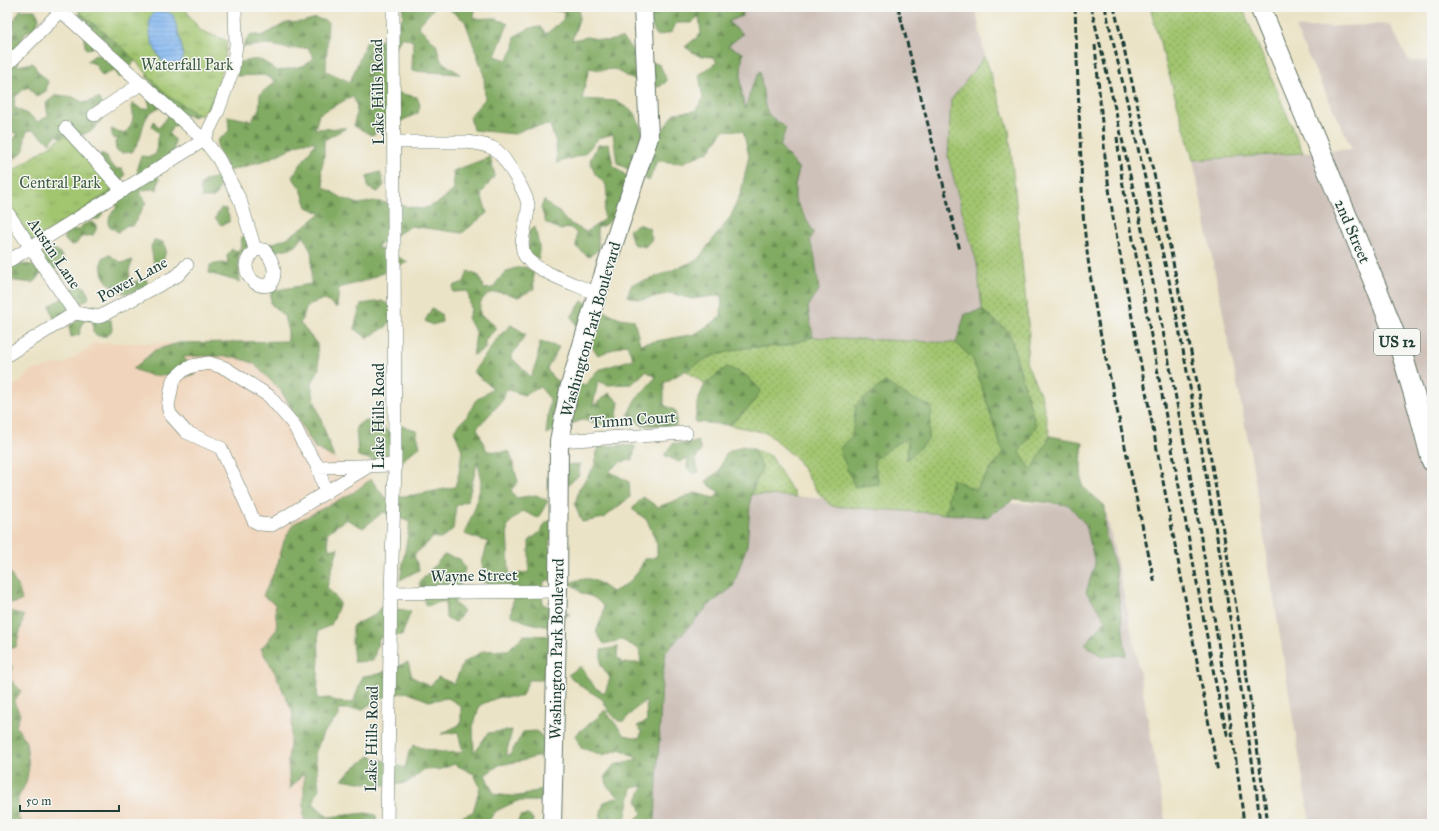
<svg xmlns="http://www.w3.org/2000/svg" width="1439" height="831" viewBox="0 0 1439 831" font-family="'IM FELL Great Primer',serif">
<defs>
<pattern id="grass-dots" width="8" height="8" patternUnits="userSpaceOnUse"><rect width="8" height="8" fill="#a2c56f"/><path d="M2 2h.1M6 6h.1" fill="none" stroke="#83a15c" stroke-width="1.8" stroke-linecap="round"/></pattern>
<pattern id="forest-firs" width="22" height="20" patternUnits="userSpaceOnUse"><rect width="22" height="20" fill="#81aa62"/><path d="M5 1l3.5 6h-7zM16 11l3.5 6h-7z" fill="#698c52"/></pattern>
<pattern id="park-tufts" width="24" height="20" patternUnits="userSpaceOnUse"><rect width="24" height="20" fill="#a2c56f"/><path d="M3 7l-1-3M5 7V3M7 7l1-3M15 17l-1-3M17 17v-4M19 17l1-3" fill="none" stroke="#83a15c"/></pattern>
<pattern id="water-rules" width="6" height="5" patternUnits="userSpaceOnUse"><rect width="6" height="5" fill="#84b7f2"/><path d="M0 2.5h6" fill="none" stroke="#6b96c5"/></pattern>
</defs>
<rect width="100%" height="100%" fill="#f6f6f2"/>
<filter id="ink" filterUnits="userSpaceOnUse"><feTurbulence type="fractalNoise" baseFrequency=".025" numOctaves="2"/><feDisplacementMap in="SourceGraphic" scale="8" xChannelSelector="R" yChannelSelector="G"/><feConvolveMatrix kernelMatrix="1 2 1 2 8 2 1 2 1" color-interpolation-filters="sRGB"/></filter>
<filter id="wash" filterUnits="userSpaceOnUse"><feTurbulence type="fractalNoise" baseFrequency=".012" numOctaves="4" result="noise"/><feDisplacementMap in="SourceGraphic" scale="16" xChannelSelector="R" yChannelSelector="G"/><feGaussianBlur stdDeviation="0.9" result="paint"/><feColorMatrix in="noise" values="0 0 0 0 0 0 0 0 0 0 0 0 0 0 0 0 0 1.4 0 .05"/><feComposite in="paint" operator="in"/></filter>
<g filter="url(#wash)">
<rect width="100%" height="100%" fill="#ebe3c6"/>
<!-- built -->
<path fill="#f0d5bc" d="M95,343H179L155,350L133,369L152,376L195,375L183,357L202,356L235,357L253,363L281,391L315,448L371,479L284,541L277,566L264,596L275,604L277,630L261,649L275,673L293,713L288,761L289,789L304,772V824H263L260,822L258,824H22L18,817V798L26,783L29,767L26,742L16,726L20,714L14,702L10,679L13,667L7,665V649L16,647L18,636L14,612H7V603H16L22,600L19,589L7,568V390L20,382L31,370L41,369L56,364H65Z"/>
<!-- industrial -->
<path fill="#cec1b9" d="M745,7H975L985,56L951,100L965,222L977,263L982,310L965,314L956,343L813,337L808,307L818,290L815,258L805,215L795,199V185L799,169L780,146L786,128L769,115L765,106L760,71L753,84L745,110L740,91V71L743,53L728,46L743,34L728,22L742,16Z
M1390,24L1409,61H1432V824H1310L1250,450L1193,160L1352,149L1295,28Z
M751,494L796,497L1105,506L1137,657L1166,824H657L655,821L662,682L666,652L709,605L733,587L750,511Z"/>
<!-- grass -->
<path fill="url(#grass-dots)" stroke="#608152" d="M1150,7H1242L1303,153L1193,160Z
M985,56L1009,130L1029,333L1026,362L1042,398L1050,436L1032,471L1019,452L1036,426L1009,332L982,310L977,263L965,222L948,157L951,100Z
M813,337L956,343L973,359L1003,453L975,490L952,479L945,514L831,506L816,490L797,459L767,433L729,425L750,407L727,367L705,384L685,370L709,357L742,348L784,346Z
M753,449L771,456L796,497L751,494L762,468Z"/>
<!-- forest -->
<path fill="url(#forest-firs)" stroke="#50744b" d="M81,7H186L140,52L130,68L120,78L114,70L102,76L95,64L87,61L95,55L104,56L106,40L101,39L93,48L86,49C85,46 84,41 84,38C85,24 93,27 79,15Z
M403,7H435L418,26L436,44L441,61L460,74L412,71L413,41L402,37L386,63L384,90L417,97L420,105L418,113L372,135L354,126L357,107L353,96L319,114L315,129L346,128L324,140V158L321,170L324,187L342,198L359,204L374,201L422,209L438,203L454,190L453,171L490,157L495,175L481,194L487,213L462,233L411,226L376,247L408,262L364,281L339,288L337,308L324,299L308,305L300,323L317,344L319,369L311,385L316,405L334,458L315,448L281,391L253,363L235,357L202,356L183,357L195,375L152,376L133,369L155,350L179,343L288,341V332L284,316L271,304V291L311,284L312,254L304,236L295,247L272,252L268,245L287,238L306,225L321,213L307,207L301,189L292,177L316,142H303L269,159L229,171L217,148L218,140L229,131L228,116L252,121L256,113L259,112L260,94L276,81L264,75L237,76V63C260,58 258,57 277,71L303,66L314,58L308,48L288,49L268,44L242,47L251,34L262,36L286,23L302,22L316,18L328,22L326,71L350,82L367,41L386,39L403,17Z
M446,7H476L473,19L495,18L508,24L495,56L507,60L514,48L515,36L530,28L541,27L546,34L563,20L564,12L531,7H579V19L572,40L587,37L607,41L622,38L639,57L660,65L667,81L659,87L630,78L614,69L601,70L589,68L582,99L616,101L635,113L642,131L659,135L675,113L695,111L703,99L699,75L717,62L713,57L699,56L685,47L701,34L699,16L692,23H676L672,32L657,36L649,20L651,10L663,7L686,9L689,7H745L742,16L728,22L743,34L728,46L743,53C740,73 740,90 745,109L753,84L760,71L765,106L769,115L786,128L780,146L799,169L795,185V199L814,233L810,240L815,258L819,290L808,307L813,337L785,346L742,348L709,357L664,383V405L676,411V426L657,425L642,426L628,414L635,400L656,377L646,371L632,384L608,385L598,381L593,406L609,393L619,402L616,421L606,425L582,420L546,434L550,399L540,387L524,395L506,389L503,400L477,428L487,451L510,452L518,482L511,490L516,498L536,495L548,501L538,518L523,511L507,525L509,575L529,572V541L541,531L546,522L555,520L554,538L549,540L555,579L544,581L542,604L570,614L548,627L526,622L511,615L513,598L501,587L484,583L482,563L488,542L464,534L475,508L481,483L478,460L468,500L456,506L453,529L441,539L434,537L414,555L419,570L400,580L410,522L383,512L363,528L346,519L327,533L329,550L338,548L327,587L340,603L331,625L318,631L319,658L317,699L329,698L338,702L353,703L363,676L379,674L408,662L412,677L430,686L438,677L454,684L463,663L483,651L508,650L524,635L551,636L546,680H529L521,697H499L480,705L473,726L474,753L488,733L512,730L506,755H510L523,732L537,731L547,742L540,756L521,761L499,765L485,775L494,794C517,797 520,798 541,789L543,801H517L496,811L486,824H458L456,819L473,812L480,787L474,774L454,764L439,770L424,769C419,773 413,780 407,782C390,789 360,782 342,779L355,767L370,756L405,768L409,752L414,745C430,751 446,754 463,752L458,732L441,734L461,724V706L448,698L429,701L406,692L380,698L363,709H338L339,716L323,733L315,754L319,788L313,803L328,817L366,813L376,815L377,824H304V773L290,789L288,761L293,713L275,673L261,649L277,629L275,604L263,596L277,566L284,541L293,524L354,492L371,479L385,498L414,495L455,487L459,473L462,450L454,430L467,416L476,400L493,388L473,372L500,335L511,325L526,334L511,357L531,377L537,361L540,342L559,347L547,369C557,387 567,384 585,385L598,370L633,359L627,344L598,355L571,317L582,301L620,318L634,320L640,344L695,334L721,317L722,295L692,299L670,293L641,300L627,296L632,284L648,280L697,260L731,216L741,192L749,156L743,131L724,130L709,151L682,163L657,161L649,181L617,163L613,134L599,138L584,154L557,163L556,143L550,125L526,128L515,134L473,130L470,116L485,99L484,75L465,21Z
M20,10H35L39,18L35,29L26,32L20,43L17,66L33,63L38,72L48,81L46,91L36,97L29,87L24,89L15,97L14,107L32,117L38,122L48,116L46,103L56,95L73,97L84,103L99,98L107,113L94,129L69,142L56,135L50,143L33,130L27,131C20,148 33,148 10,161L9,144L18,134L9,130L12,112L7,106V34H15L13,22Z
M151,70L215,83L220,91C215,107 206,111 193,117L181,114L179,124L172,127L169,134L175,140L173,153L156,176L159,178L157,190L150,189L139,191L146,202L133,226L127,225L118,232L108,225L110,215L118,206L114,204L106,211L103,209L98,210L103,214L99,219H91L71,225V230H79L83,225L91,222L96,225V230L93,235L81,237L76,244L70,245L65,240L64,233L99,159L101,153L107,156L109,163L116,169H122L125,175L116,189L137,178L138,164L141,156L150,157L156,154L157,139L159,133L152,127L154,121L158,128C163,124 165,119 169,115L160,107C156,109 152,111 149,114C141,123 143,140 132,152L122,153L116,150L115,142L120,138L113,139L111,129L124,134C129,129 133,123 133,116C133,111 131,108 133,103L141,109H148L150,106L148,101L154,85L146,76Z
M609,144L613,165L629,178C622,199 621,220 597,228L599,249L589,257L576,247L577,234L570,227L561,230L546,223L541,208L544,200L552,208L559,212L566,221L586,232L604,220V210L607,198L606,185L595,174L590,160L598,145Z
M380,172L384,185L378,192L368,188L367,176Z
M215,178L221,184L214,198H202L200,186L205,180Z
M221,208L226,209L229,217V222L221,225L215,218Z
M638,224L649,228L652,239L645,247L633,244L629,230Z
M535,227L539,246V259L528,253L529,231Z
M254,233L249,250L242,252L238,257L240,282L209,273L210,265L222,263L228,264L227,255L232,249L237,251L240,249L242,237Z
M155,240L163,242L166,250L163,262L154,265L151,246Z
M48,247L60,253L64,260C58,272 53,268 43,273C39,275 36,280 33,283L7,280V269C17,264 26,263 36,266L41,254Z
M110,255C120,263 121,264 133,260L129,270L130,281L135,282L141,278L147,280V288C138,292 125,295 116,291C115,290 111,287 111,286C103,278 99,269 103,257Z
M524,267L533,271L534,289L518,297C506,293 489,287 481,302C479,305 480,311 480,315L493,324L496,329L485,340V349L473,355L476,333L468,318L471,310L468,291L453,292V286L464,282L468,271L479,276L484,289L493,288C502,274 507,268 524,267Z
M78,284L86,288L89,298L82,303H73L66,312L54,319L50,306L61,299Z
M382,301L399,310L386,327L367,338L354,328L361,304Z
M96,305L99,309V320H111L112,330L107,336H98L93,332V321L84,320L79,335L71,337L69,326C72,324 77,321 80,318C87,312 84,307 96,305Z
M432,308L441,314L442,322L432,325L425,321Z
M982,310L1009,332L1036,426L1019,452L1032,470L1050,436L1083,442L1081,464L1082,486L1105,506L1106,535L1115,566L1126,655L1102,657L1085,644L1106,620L1086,592L1095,564L1086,525L1069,505L1015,499L987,517L945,514L952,479L976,490L1003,453L973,359L956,343L965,314Z
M727,367L746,375L761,390L750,407L729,425L695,422L698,400L705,384Z
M885,382L911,398L932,407L928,440L907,460L908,438L894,445L874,460L879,484L855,487L839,449L852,436L856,405Z
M363,421H378L388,432L403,426L416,430L420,447L409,454L400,464L380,462L358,456L356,427Z
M698,441L701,450L695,460L699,472L692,473L687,468L688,458L679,462L664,455L673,443L685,444Z
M622,445L635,446L633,460L620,462L609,471L629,482L630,497L604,518L582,522L575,505L579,489L594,467L598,447Z
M742,446L753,449L762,468L751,494L747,545L733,587L709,605L666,652L662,682L655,821L657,824H634V821L642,813L637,800L643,786L632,788L624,824H603L600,817L604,802L619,797L608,787L605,776L614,765L638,759L620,749L603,755L581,748L575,735L597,718L605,710L624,735L639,738L642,732L637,726L647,721L646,701L635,709L624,721H618L609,711L602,699L581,686L568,675L581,666L595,688L605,693L610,678L601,665V650L618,647L617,657L622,663H641L639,649L622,640L604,644L596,632L603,615L604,607C598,600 592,595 582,594L577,588L569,583C591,575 594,579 612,592C627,586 639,575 644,559H650L657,556V544L647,520L632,509L643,497L658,507L695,493L715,498L719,492L705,482L719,471L726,453Z
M580,464L579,475L568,485L564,465Z
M444,555L460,559L465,569L454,603L464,611L456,622L446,618L445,601L426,606L419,583Z
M7,568L19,589L22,600L16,603H7Z
M381,607L411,611L402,635L379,638L373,661L354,662L352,641L353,625L373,616Z
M7,612H14L24,616L16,647L7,649Z
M7,665L13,667L10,679L21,691L14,702L20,714L16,726L26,742L29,767L26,783L18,798V817L22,824H7Z
M528,815L534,820L533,824H517L520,816Z"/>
<!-- park -->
<path fill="url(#park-tufts)" stroke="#608152" d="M74,7H185L189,15L200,30L227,41L224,65L215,94L201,116L168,96L125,50Z
M67,134L114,189L33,242L7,205V175Z"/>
<!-- water -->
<path fill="url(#water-rules)" stroke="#527a93" d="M161,11L167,12L173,15C177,31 189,56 178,70H169C161,60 151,46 150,33C149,28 150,22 150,17L155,12Z"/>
</g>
<g filter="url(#ink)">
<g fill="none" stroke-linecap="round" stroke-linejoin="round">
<!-- street casing -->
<g stroke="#667767" stroke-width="14">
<path id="street" d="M61,11L204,140L218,158L240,200L255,249C252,254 246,259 246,266C247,279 257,288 270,285C278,273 273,260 264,250L255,249
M7,65L65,7
M94,115L142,83
M66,128L123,191
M394,142H467C476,143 489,145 496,150C505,157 527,194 528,205C529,221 517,241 525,256C534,271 580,286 597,294
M7,212L75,313
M7,262L204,140L218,111L233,69L236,45L235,7
M7,355L75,313L99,317L178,275L187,265
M559,441L686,433
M369,466L272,525L260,524L254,521L221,448L186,432L170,414L168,406L173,380L184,370L192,366L209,363L225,368L269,396L294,425L302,441L318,467L395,465
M318,467L326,493
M391,593L558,591
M387,824L391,593L395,465L393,7"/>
</g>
<!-- secondary casing -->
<g stroke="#667767" stroke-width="20">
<path id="secondary" d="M552,824L558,591L559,441L569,389L597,294L649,137L643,7"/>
</g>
<!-- primary casing -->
<g stroke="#667767" stroke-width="22">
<path id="primary" d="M1260,7L1377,289L1402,354L1419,411L1432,461"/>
</g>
<!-- street -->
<use href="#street" stroke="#fff" stroke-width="13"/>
<!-- secondary -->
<use href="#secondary" stroke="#fff" stroke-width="18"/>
<!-- primary -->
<use href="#primary" stroke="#fff" stroke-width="20"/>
<!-- rail -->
<path stroke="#1f3d34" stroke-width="3" stroke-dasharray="6 3" stroke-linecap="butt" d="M898,7L960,250
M1075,7L1083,213C1086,251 1092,289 1099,327L1155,584
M1091,7C1136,192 1175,379 1206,568C1220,653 1234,738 1244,824
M1105,7L1174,302L1201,446L1221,560L1256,786L1260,824
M1114,7L1163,212L1202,407L1241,636L1268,824
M1095,45L1106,167L1113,217L1218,772
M1117,137L1122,180L1216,685L1228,738"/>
</g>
</g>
<g text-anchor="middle" stroke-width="3" stroke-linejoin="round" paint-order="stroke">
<!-- shield labels -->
<rect fill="#f6f6f2" stroke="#60746d" stroke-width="1" x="1374" y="329" width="46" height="26" rx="3"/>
<g font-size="15" font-weight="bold" fill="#1f3d34">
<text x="1397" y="347">US 12</text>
</g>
<!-- park labels -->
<g font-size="16" fill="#405f43" stroke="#f6f6f2">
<text x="187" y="70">Waterfall Park</text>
<text x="60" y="188">Central Park</text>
</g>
<!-- street labels -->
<g font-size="16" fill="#1f3d34" stroke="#f6f6f2">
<text transform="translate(377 92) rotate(-91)" y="6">Lake Hills Road</text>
<text transform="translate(1353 231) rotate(67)" y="6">2nd Street</text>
<text transform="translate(55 253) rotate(56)" y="6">Austin Lane</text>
<text transform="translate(132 279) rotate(-29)" y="6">Power Lane</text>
<text transform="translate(590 329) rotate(-74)" y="6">Washington Park Boulevard</text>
<text transform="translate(378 416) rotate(-90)" y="6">Lake Hills Road</text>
<text transform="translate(633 419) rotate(-4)" y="6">Timm Court</text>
<text transform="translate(474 575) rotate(-1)" y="6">Wayne Street</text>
<text transform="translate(556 649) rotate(-89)" y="6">Washington Park Boulevard</text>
<text transform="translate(371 739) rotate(-89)" y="6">Lake Hills Road</text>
</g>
</g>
<!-- margin -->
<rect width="1439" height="831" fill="none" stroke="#f6f6f2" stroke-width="24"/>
<!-- scale -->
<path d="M20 805v6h99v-6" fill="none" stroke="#1f3d34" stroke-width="2"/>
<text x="26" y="805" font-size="12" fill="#1f3d34" stroke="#f6f6f2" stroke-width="3" paint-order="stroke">50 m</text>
</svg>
